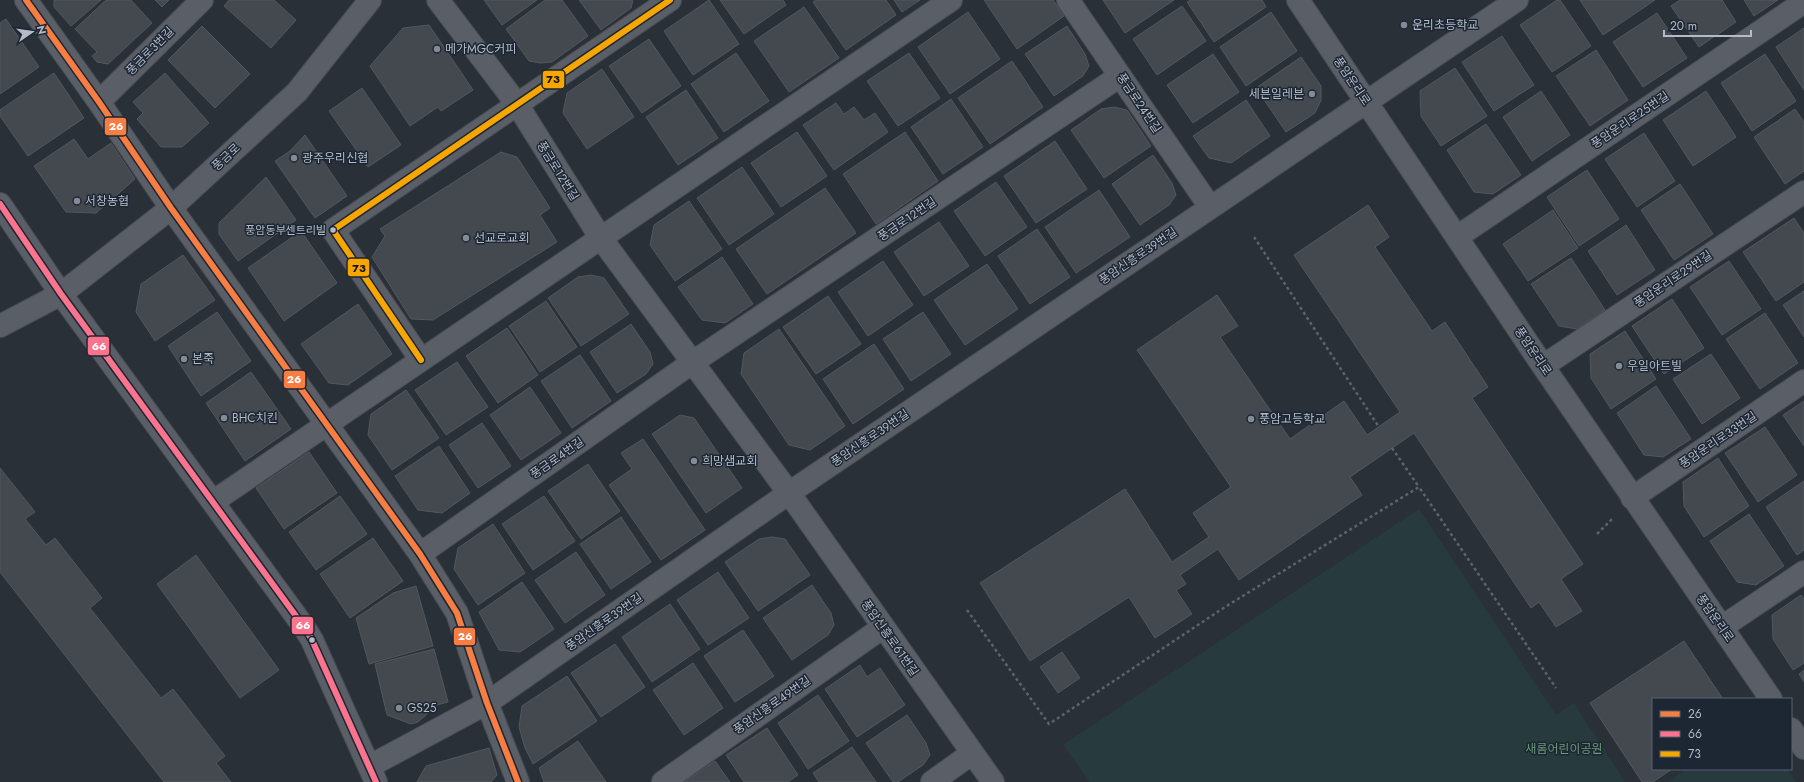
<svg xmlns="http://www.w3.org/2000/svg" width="1804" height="782" viewBox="0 0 1804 782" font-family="Jost,'Noto Sans KR',sans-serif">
<rect width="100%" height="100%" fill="#2a3038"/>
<!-- green -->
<path fill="#273a3e" d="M1419,509L1556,715L1574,703L1625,782H1090L1063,745Z
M1687,769H1787L1796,782H1668Z"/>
<!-- building -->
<path fill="#444950" stroke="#52575f" d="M54,0H101L71,26L54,7Z
M106,0H131L152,23L108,64L97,62L92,56L97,52L75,29Z
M155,0H169L162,7Z
M229,0H274L296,20L271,48L224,6Z
M484,0H537L502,25Z
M545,0H562L588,36L552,62L540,63L529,61L506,29Z
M579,0H633L631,8L601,30Z
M709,0L739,44L693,75L664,31Z
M720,0H783L786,5L744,34Z
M816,0H886L896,15L846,50L813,2Z
M894,0H920L902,12Z
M984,0H1053L1064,16L1017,49Z
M1103,0H1174L1125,33Z
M1191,0H1262L1266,7L1214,42L1187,2Z
M1557,0H1560L1591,46L1552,72L1520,25Z
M1580,0H1655L1603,35Z
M1680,0H1722L1736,22L1699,47L1671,6Z
M1744,0H1778L1754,16Z
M1182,6L1206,41L1157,75L1133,39Z
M804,7L839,58L789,92L754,41Z
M968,12L1000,59L950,94L918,47Z
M1271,12L1297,51L1246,86L1220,47Z
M1657,13L1687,58L1643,87L1613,42Z
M6,19L39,67L0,94V23Z
M429,25L473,90L441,111L438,107L410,126L370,66L403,28Z
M202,26L250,74L215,108L168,60Z
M1067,26L1085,54L1089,66L1083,76L1054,96L1025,54Z
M1804,28V90L1776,47Z
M1502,36L1534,85L1494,111L1462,62Z
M649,39L681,86L642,113L609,66Z
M1596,50L1628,100L1590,126L1556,76Z
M736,53L769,101L724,132L691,84Z
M909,53L940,98L898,126L867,81Z
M1213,54L1239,92L1193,123L1167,85Z
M1765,54L1796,101L1752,131L1721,83Z
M1301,57L1321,86V100L1315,113L1286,132L1256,88Z
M1012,61L1043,107L990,144L958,98Z
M1455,68L1487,116L1441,146L1421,116L1420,91Z
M602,69L634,117L587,149L563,113L567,93Z
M54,73L84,118L28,156L0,116V110Z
M165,73L209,123L182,147H161L137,119L143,113L133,102Z
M362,88L401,145L368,167L329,111Z
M686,90L718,138L678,165L646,117Z
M1541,91L1570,135L1532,161L1503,117Z
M1706,91L1736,137L1693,166L1663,120Z
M951,99L983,147L943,174L911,127Z
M1246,100L1270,136L1231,163L1209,158L1193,136Z
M836,103L844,114L854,107L864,120L875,113L888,132L834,170L803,125Z
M1114,107L1127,110L1151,146L1104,178L1071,130L1101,109Z
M1795,109L1804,122V171L1785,184L1754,137Z
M1486,124L1521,175L1493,194L1474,192L1447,150Z
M797,132L827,176L781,207L751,163Z
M905,132L938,181L876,224L843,174Z
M1644,133L1675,181L1637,207L1605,159Z
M305,135L347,196L315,218L275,161L290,151Z
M74,139L88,159L111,143L135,179L96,213L66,212L34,166Z
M1055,141L1087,189L1036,223L1004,176Z
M501,152L517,157L550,208L540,215L557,242L433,320L411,319L372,257L385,236L380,229Z
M1153,155L1172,183L1176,195L1169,205L1140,225L1112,184Z
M742,167L774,214L729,245L697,198Z
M1587,170L1619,219L1579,246L1547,197Z
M266,177L296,220L238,261L219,234V223Z
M996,182L1027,227L985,256L954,211Z
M1680,184L1713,234L1674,260L1641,210Z
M825,188L856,233L767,294L736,249Z
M1099,190L1130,237L1076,273L1045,227Z
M689,201L722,249L675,281L650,245L654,225Z
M1368,205L1389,237L1375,247L1432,331L1445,322L1488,387L1472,398L1583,564L1561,579L1582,611L1556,627L1539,602L1531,608L1414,433L1350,477L1362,495L1239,580L1218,549L1180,575L1186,584L1176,590L1192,614L1155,638L1129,597L1030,661L980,583L1125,489L1172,562L1209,537L1193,513L1231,487L1137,350L1217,295L1238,326L1220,337L1290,439L1344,401L1367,435L1400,412L1294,255Z
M1553,210L1578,248L1528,281L1503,244Z
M1794,218L1804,233V282L1776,301L1743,252Z
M939,222L969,266L924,296L894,252Z
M1626,225L1655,270L1617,295L1588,251Z
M1037,229L1070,277L1030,304L998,256Z
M301,231L337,283L284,321L248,268Z
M183,255L215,300L155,341L136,312L141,284Z
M722,257L753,304L725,323L702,320L678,287Z
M1571,258L1605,310L1577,329L1559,326L1531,284Z
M883,261L913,305L868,336L838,292Z
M1729,261L1761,309L1722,335L1690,287Z
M987,264L1018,309L965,345L934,300Z
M591,275L604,278L629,314L581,346L548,298L578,277Z
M1804,291V337L1783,305Z
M828,296L861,344L816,374L783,327Z
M1672,299L1704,348L1664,374L1632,326Z
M546,301L577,347L540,372L509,326Z
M358,304L392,354L348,385L329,383L301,344Z
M217,312L251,361L201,396L168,346Z
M923,312L951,354L911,381L883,339Z
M1765,313L1798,363L1760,389L1726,339Z
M631,324L650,352L653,364L646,374L617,393L590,352Z
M507,328L538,375L498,403L466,356Z
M779,329L845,426L810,450L789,445L741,374L744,353Z
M1625,331L1656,379L1611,409L1591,378L1590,354Z
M874,344L904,389L853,424L823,379Z
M1711,354L1740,398L1702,424L1673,379Z
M580,355L611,401L572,428L541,381Z
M457,362L488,407L446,435L415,390Z
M251,372L291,429L245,461L206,403Z
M1656,386L1691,439L1663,457L1644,455L1617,413Z
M530,387L561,433L521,460L490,415Z
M406,390L439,438L392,470L368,435L371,414Z
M1804,401V446L1783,415Z
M680,415L694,418L742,488L706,513L652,434Z
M482,423L511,466L478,488L449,445Z
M1765,427L1797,475L1758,502L1725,453Z
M643,439L705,530L661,560L609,485L632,469L621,453Z
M439,446L470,493L442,513L418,510L395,476Z
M309,452L337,493L284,529L256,488Z
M1718,458L1749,506L1704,537L1684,506L1683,482Z
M588,464L620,511L581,539L548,491Z
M0,468L35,512L25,519L46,545L55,538L102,598L90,608L161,698L173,689L225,756L216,763L231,782H164L0,572Z
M1804,481V550L1797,555L1766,507Z
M340,496L367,534L316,570L289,532Z
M544,496L575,541L533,570L502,524Z
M1749,514L1784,566L1756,585L1737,582L1710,541Z
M621,517L651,562L611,589L580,544Z
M493,524L525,573L478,605L454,569L458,548Z
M772,537L785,539L810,575L758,611L725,562L759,539Z
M373,538L403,581L350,618L320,574Z
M576,552L605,595L565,623L535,580Z
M196,555L279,670L240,698L157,584Z
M718,572L749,618L708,645L677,600Z
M522,582L554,629L520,652L499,650L479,612Z
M812,585L831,613L834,625L828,635L792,660L763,618Z
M416,586L433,646L369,664L356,618L393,593Z
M1801,595L1804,599V663L1793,670L1773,639L1772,615Z
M670,604L700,649L652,682L622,637Z
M743,630L774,676L735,702L704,656Z
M1684,641L1723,699H1653V769H1672L1653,782H1642L1590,703Z
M615,644L645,687L601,717L571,673Z
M434,649L448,702L437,705L418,722L411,724L387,715L375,664Z
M1062,652L1080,678L1058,693L1040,667Z
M693,663L723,708L684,735L653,690Z
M860,665L867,677L880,668L905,705L857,737L825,689Z
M1804,670V682L1799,674Z
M567,676L597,721L533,764L525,748L519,727L522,706Z
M818,695L849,741L808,769L778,723Z
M907,715L926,743L930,755L923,765L898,782H893L866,743Z
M767,728L798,775L788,782H744L726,755Z
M578,741L606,782H544L539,768Z
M852,747L876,782H819L813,773Z
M489,748L497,775L491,782H417L426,766Z
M715,761L730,782H684Z"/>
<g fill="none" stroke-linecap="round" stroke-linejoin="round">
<!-- street casing -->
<g stroke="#484c53" stroke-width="24">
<path id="street" d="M26,0L99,102L171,208L420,554L457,613L487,703L518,782
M438,0L517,104L600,237L789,493L993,782
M1068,0L1210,207
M1298,0L1543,366L1771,699
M99,102L202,0
M0,204L61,294L304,627L312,640L376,782
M1457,237L1804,2
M0,326L61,294L171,208L297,92L370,0
M421,360L333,230L670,0
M1543,366L1804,192
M1632,498L1804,381
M214,501L951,0
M420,554L693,362L1120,76
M1722,627L1804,572
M1791,729L1804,748
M370,766L487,703L789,493L1517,0
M663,782L882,628
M932,782L971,754"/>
</g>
<!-- path -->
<path stroke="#5d636a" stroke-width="2.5" stroke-dasharray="3 3" stroke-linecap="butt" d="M1254,237L1379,427
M1392,448L1419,487
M1597,534L1614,517
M967,610L1049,724L1225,607L1419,487L1556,688"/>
<!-- street -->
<use href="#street" stroke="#5a5e66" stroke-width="22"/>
<!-- bus-1 casing -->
<g stroke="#1d2633" stroke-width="9">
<path id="bus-1" d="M26,0L99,102L171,208L420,554L457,613L487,703L518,782"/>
</g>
<!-- bus-2 casing -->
<g stroke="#1d2633" stroke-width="9">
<path id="bus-2" d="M0,204L61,294L304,627L312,640L376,782"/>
</g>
<!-- bus-3 casing -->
<g stroke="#1d2633" stroke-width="9">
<path id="bus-3" d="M421,360L333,230L670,0"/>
</g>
<!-- bus-1 -->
<use href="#bus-1" stroke="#f77d43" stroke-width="6"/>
<!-- bus-2 -->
<use href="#bus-2" stroke="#fc738d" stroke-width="6"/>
<!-- bus-3 -->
<use href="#bus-3" stroke="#f7a600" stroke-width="6"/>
</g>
<!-- markers -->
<g fill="#848b96" stroke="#1d2633" stroke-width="1.5">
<circle cx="1404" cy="25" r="4"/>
<circle cx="437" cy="49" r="4"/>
<circle cx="1312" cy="94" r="4"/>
<circle cx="294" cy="158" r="4"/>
<circle cx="77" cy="201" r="4"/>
<circle cx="466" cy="238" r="4"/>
<circle cx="184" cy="359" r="4"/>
<circle cx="1619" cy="366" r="4"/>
<circle cx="224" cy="418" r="4"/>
<circle cx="1251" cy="419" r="4"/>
<circle cx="694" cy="461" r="4"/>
<circle cx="399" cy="708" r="4"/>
</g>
<g fill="#b4bcc9" stroke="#1d2633" stroke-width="1.5">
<circle cx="333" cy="230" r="3.5"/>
<circle cx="312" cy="640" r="3.5"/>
</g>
<g text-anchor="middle" stroke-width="3" stroke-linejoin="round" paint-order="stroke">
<!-- bus labels -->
<g font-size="11" fill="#b4bcc9" stroke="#1d2633" text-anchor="end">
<text x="326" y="234">풍암동부센트리빌</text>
</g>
<!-- poi labels -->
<g font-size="12" fill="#b4bcc9" stroke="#1d2633" text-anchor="start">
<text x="1412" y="29">운리초등학교</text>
<text x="445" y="53">메가MGC커피</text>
<text x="1304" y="98" text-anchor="end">세븐일레븐</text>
<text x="302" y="162">광주우리신협</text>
<text x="85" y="205">서창농협</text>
<text x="474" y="242">선교로교회</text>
<text x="192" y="363">본죽</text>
<text x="1627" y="370">우일아트빌</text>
<text x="232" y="422">BHC치킨</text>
<text x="1259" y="423">풍암고등학교</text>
<text x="702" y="465">희망샘교회</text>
<text x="407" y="712">GS25</text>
</g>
<!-- street labels -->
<g font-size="12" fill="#b4bcc9" stroke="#1d2633">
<text transform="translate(150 51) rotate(-45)" y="4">풍금로3번길</text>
<text transform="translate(1352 81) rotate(56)" y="4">풍암운리로</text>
<text transform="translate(1139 103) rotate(56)" y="4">풍금로24번길</text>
<text transform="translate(1630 120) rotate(-34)" y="4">풍암운리로25번길</text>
<text transform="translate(226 157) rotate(-43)" y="4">풍금로</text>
<text transform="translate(558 171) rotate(58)" y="4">풍금로12번길</text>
<text transform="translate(907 219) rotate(-34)" y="4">풍금로12번길</text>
<text transform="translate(1138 256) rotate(-34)" y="4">풍암신흥로39번길</text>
<text transform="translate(1673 279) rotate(-34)" y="4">풍암운리로29번길</text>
<text transform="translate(1533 351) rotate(56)" y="4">풍암운리로</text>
<text transform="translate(870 438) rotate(-34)" y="4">풍암신흥로39번길</text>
<text transform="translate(1718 440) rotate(-34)" y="4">풍암운리로33번길</text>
<text transform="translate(557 458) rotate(-35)" y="4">풍금로4번길</text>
<text transform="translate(1715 618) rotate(55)" y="4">풍암운리로</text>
<text transform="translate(604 622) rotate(-35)" y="4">풍암신흥로39번길</text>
<text transform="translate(890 638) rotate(55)" y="4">풍암신흥로61번길</text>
<text transform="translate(772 705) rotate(-35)" y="4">풍암신흥로49번길</text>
</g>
<!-- park labels -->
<g font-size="12" fill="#6b9a76" stroke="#1d2633">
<text x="1564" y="753">새롬어린이공원</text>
</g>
</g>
<g stroke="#1d2633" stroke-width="1.5">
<rect x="542" y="70" width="23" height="19" rx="4" fill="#f7a600"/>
<rect x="104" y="117" width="23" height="19" rx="4" fill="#f77d43"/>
<rect x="347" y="258" width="23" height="19" rx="4" fill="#f7a600"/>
<rect x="87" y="336" width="23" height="20" rx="4" fill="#fc738d"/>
<rect x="283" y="370" width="23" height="19" rx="4" fill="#f77d43"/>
<rect x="291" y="616" width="23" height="19" rx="4" fill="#fc738d"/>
<rect x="453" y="627" width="23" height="19" rx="4" fill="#f77d43"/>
</g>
<g font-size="11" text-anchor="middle" font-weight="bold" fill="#fff">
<text x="116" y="130">26</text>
<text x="99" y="350">66</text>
<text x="294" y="383">26</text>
<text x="303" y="629">66</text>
<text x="465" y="640">26</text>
</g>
<g font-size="11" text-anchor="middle" font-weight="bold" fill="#111">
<text x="553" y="83">73</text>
<text x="359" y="272">73</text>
</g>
<!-- legend -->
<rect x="1652" y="698" width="140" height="72" fill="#1d2633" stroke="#59626f"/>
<rect x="1660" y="711" width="20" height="6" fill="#f77d43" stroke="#59626f"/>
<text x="1688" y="718" font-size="12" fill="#b4bcc9">26</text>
<rect x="1660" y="731" width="20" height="6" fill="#fc738d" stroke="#59626f"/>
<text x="1688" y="738" font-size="12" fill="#b4bcc9">66</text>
<rect x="1660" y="751" width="20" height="6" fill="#f7a600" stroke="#59626f"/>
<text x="1688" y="758" font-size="12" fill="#b4bcc9">73</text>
<!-- north arrow -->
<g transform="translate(32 32) rotate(77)" stroke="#1d2633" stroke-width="3" paint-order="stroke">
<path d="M0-3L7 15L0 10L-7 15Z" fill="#b4bcc9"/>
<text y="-6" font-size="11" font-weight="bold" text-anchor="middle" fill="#b4bcc9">N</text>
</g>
<!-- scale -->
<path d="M1664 30v6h87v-6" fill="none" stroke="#b4bcc9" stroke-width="2"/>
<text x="1670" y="30" font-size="12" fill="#b4bcc9" stroke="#1d2633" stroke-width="3" paint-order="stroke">20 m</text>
</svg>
